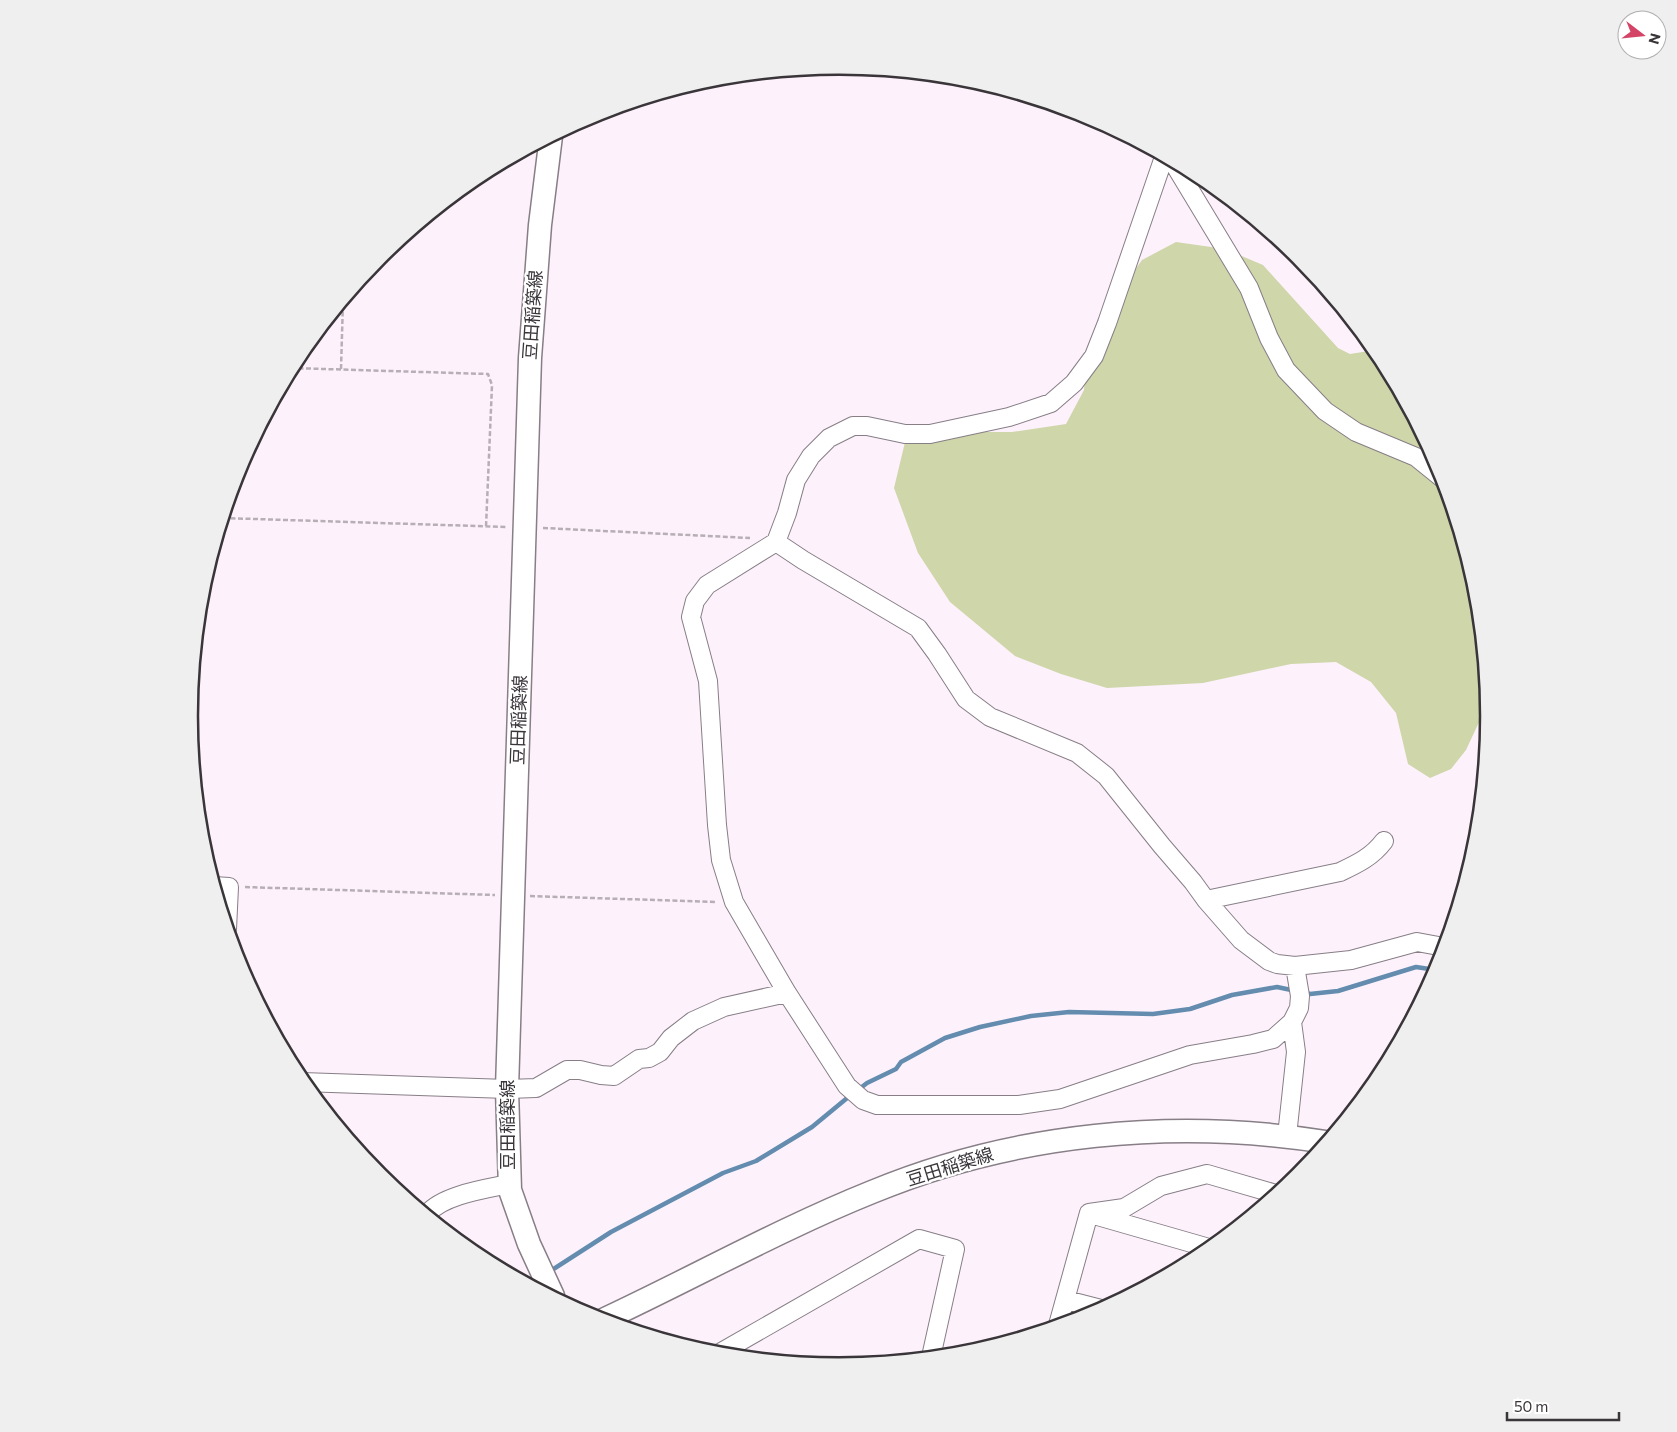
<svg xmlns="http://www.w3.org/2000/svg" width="1677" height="1432" viewBox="0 0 1677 1432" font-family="Commissioner,'Noto Sans JP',sans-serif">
<rect width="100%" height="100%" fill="#fdf2fc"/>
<!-- green -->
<path fill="#cfd6aa" d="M1176,242L1225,249L1263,265L1338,348L1350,354L1375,350L1379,355L1439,468L1476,590L1487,705L1466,750L1451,769L1430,778L1408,764L1396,713L1371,682L1336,662L1291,664L1203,683L1107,688L1061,674L1015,656L950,602L918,553L894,488L906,438L965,432H1012L1066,424L1084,390L1087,352L1114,299L1142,260Z"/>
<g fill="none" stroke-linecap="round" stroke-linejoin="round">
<!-- stream -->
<path stroke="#638caf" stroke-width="4.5" d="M1303,992L1310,994L1338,991L1416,967L1436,970
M858,1090L867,1083L896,1069L901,1062L945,1038L980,1027L1031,1016L1069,1012L1153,1014L1190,1009L1232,995L1277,987L1296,991
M549,1272L611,1232L723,1173L756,1161L812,1127L852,1094
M529,1284L538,1278"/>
<!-- minor casing -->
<g stroke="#877e86" stroke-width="20">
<path id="minor" d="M1164,157L1107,323L1094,356L1074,383L1051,403L1009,417L930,434H905L867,426H853L829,438L811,456L796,480L787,513L776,542L707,585L695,601L691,617L708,681L717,825L721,860L734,902L787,993L847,1086L863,1100L877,1105H1019L1060,1099L1190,1055L1253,1044L1273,1039L1292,1022L1299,1008L1300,996L1295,966
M1173,162L1249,288L1269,338L1286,370L1325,411L1356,432L1416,457L1442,478
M776,542L803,560L918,628L937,654L966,699L990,717L1077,753L1106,776L1162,846L1193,882L1206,900L1241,940L1269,961L1277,964L1295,966L1351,960L1417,942L1444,947
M214,886L229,887L227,929
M1206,900L1340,872C1357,864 1372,857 1384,841
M302,1082L507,1089L536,1088L567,1070H580L601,1075L614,1076L639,1059L649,1058L660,1052L671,1038L693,1021L724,1007L787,993
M1287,1136L1296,1052L1292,1022
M1089,1213L1124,1208L1161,1186L1207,1174L1276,1194
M427,1214C443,1195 485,1189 509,1184
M1094,1215L1209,1248
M1066,1300L1101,1309
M1058,1325L1089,1213
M718,1354L919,1239L955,1249L931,1357"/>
</g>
<!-- major casing -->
<g stroke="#877e86" stroke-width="25">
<path id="major" d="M551,136L540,225L530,358L507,1089L510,1190L529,1244L553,1296
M603,1320C693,1278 780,1229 872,1192C1014,1133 1174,1118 1326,1142"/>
</g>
<!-- path -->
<path stroke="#b7aeb6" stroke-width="2.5" stroke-dasharray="5 2.5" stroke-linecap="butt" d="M291,368L488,374L492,385L486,527
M341,369L343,301
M223,518L507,527
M543,528L750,538
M245,887L495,895
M530,896L717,902"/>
<!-- minor -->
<use href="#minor" stroke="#fff" stroke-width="18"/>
<!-- major -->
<use href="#major" stroke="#fff" stroke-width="22"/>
</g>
<g text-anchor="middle" stroke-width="4.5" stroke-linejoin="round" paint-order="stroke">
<!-- street labels -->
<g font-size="18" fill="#393539" stroke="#fff">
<text transform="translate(533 315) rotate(-86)" y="6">豆田稲築線</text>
<text transform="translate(519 720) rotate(-88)" y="6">豆田稲築線</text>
<text transform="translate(508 1125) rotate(-90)" y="6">豆田稲築線</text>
<text transform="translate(950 1167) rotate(-17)" y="6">豆田稲築線</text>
</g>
</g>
<!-- crop -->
<path d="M0 0H1677V1432H0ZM198 716a641 641 0 1 1 1282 0a641 641 0 1 1-1282 0Z" fill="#efefef" fill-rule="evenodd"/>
<path fill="none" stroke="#393539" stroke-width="2.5" d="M198 716a641 641 0 1 1 1282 0a641 641 0 1 1-1282 0Z"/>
<!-- north arrow -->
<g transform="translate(1642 35) rotate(106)"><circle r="24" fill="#ffffff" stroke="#b0aeb0"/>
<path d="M0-4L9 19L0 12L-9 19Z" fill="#d44466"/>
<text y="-8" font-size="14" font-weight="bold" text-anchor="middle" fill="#393539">N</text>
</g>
<!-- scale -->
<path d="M1507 1412v8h112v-8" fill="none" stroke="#393539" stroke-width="2.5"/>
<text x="1514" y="1412" font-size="15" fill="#393539" stroke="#ffffff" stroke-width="4" paint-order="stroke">50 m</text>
</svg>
